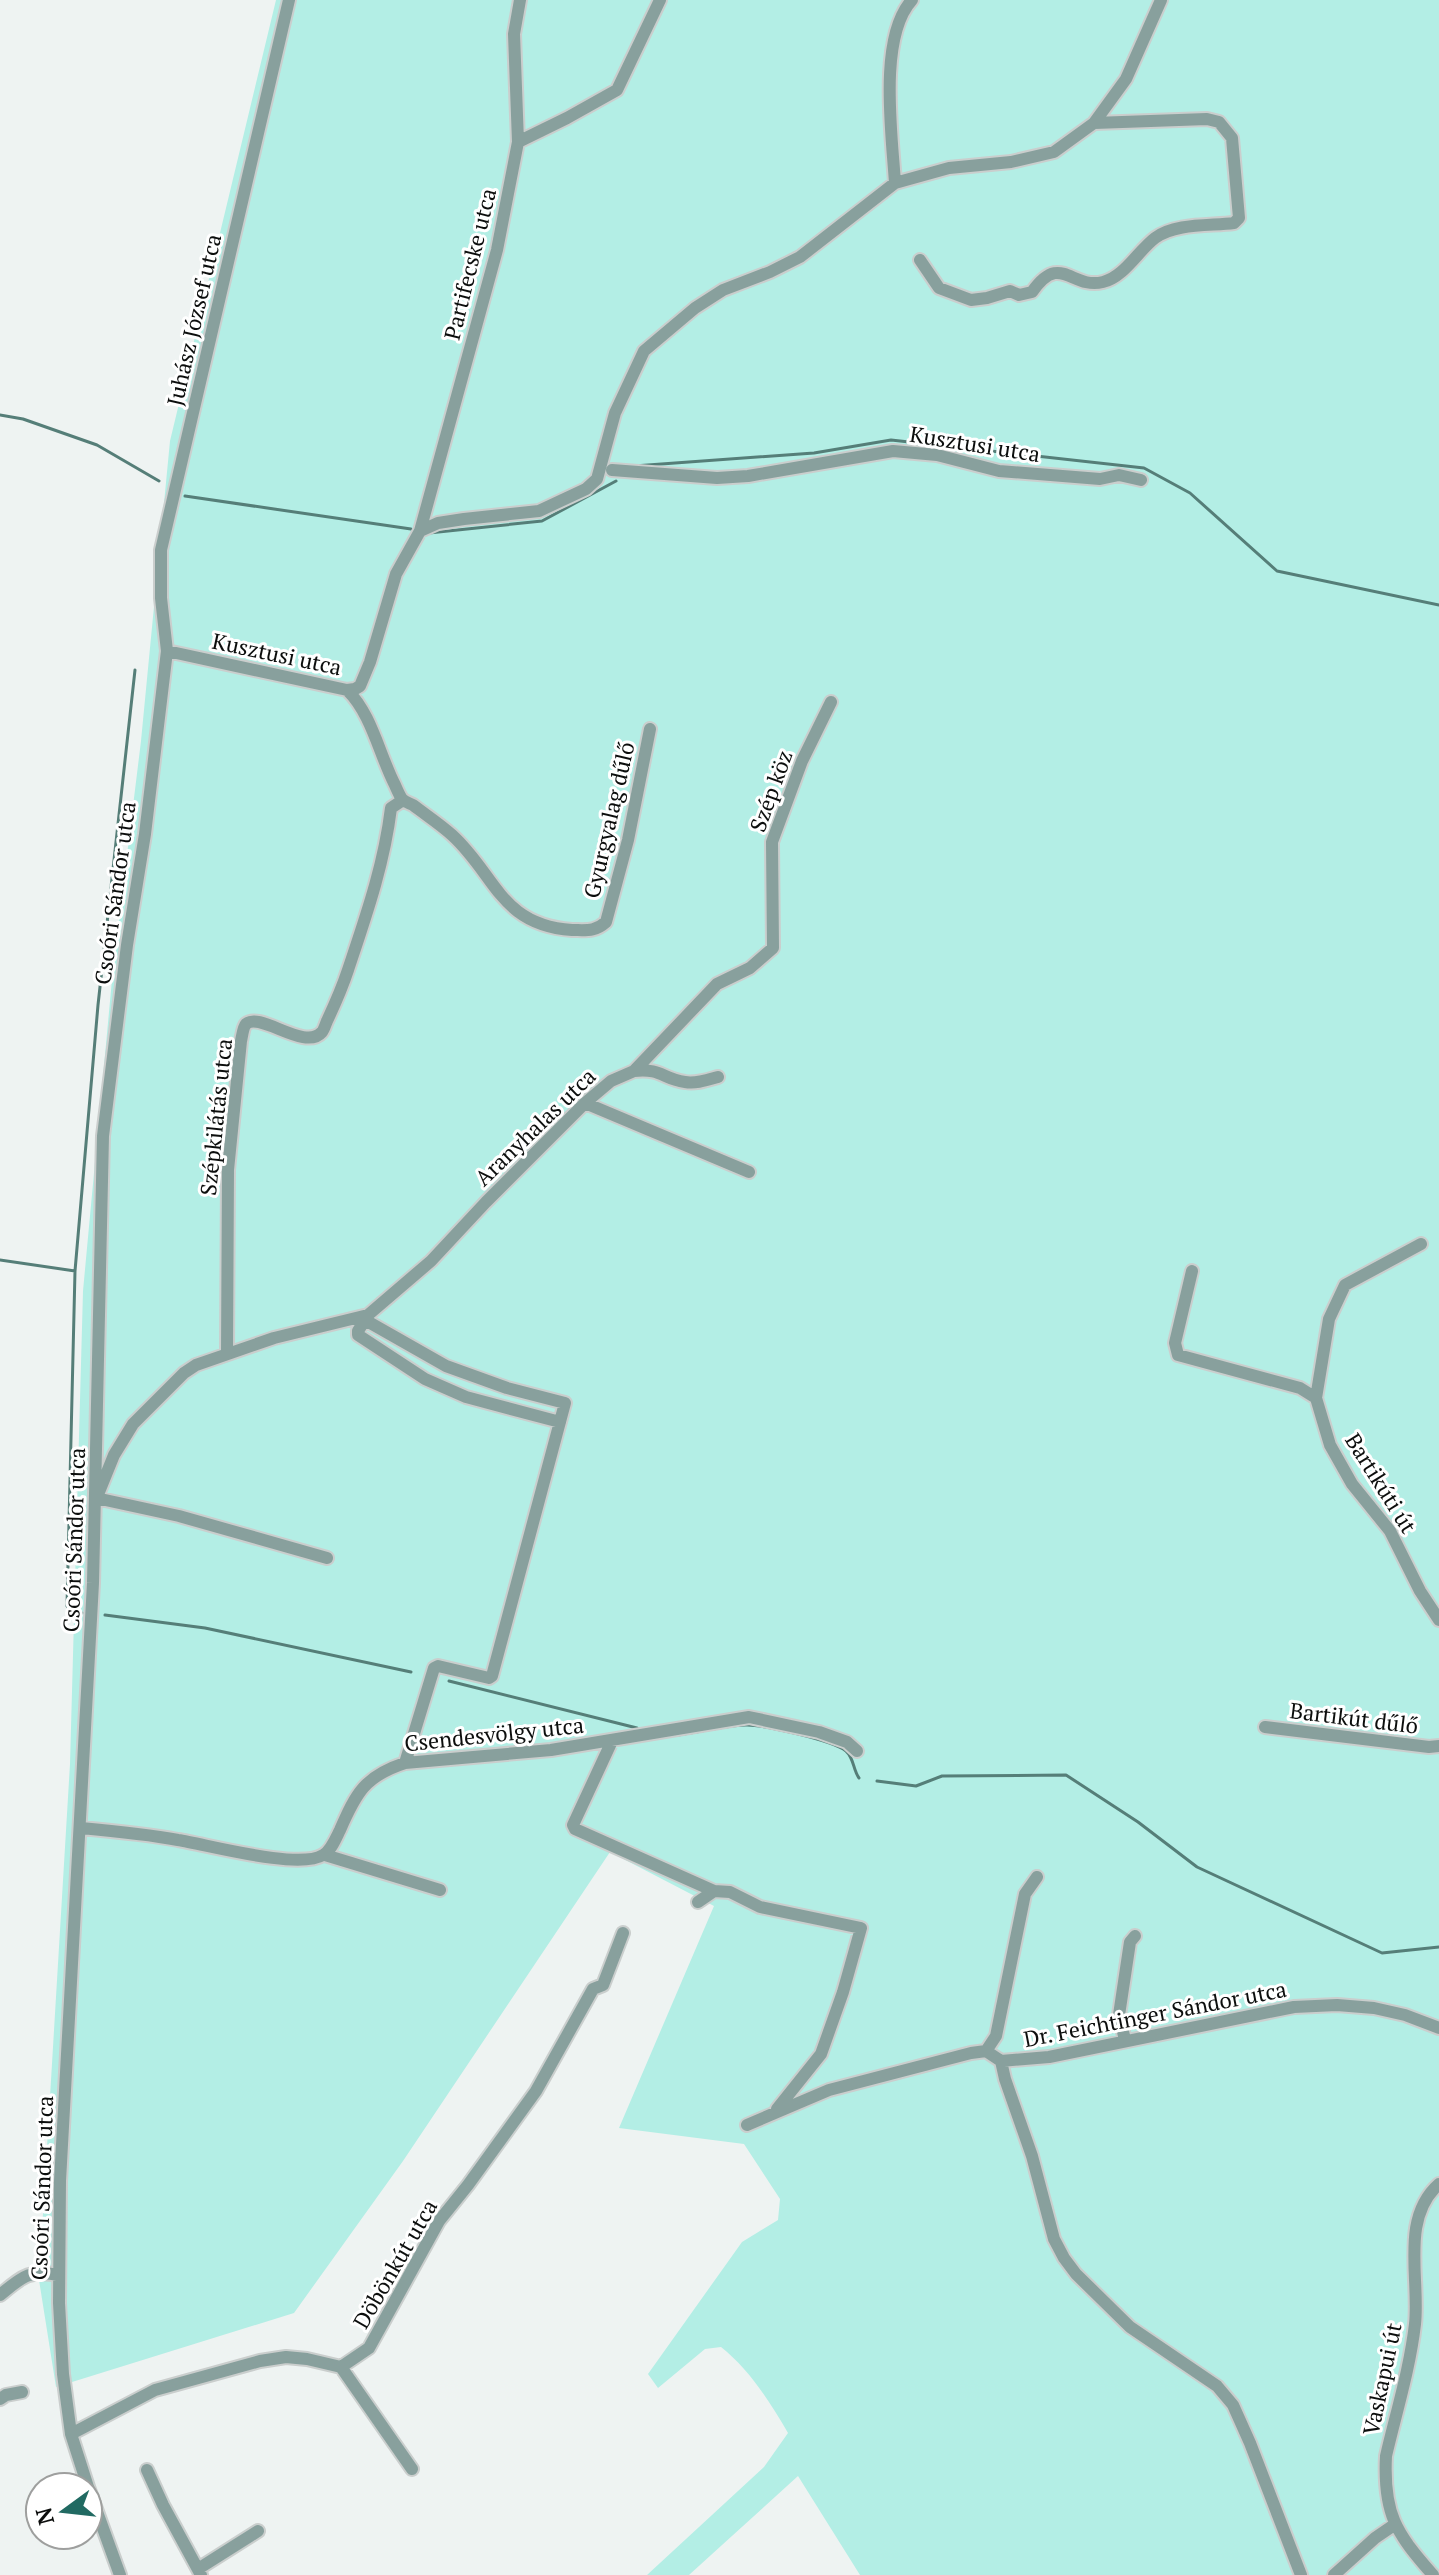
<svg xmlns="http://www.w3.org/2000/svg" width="1439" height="2575" viewBox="0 0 1439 2575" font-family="'PT Serif',serif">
<rect width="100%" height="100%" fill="#eef3f2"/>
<!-- green -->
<path fill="#b3eee5" d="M276,0H1439V2575H860L798,2476L689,2575H647L764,2467L788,2433C770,2402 749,2369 721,2347L705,2349L658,2388L648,2374L742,2242L778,2220L780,2199L744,2144L619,2128L714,1906L610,1852L403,2161L294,2313L56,2387L39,2280L70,1764L83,1291L113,969L141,741L170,441Z"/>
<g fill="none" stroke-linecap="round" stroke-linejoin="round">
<!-- stream -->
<path stroke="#557e78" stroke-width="3" d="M0,415L23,419L97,445L159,481
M634,466L814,453L891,440L1144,468L1190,493L1277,571L1439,605
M185,496L411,529
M429,533L542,521L616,481
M0,1260L75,1271
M82,1613L70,1611L67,1606L75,1271L98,1005L135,670
M105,1615L205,1628L411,1672
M449,1681L637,1728
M678,1735C700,1732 723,1726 745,1725C762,1724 834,1741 846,1751C854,1758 853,1770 859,1778
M877,1781L916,1786L942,1776L1066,1775L1138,1822L1197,1867L1382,1953L1439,1947"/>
<!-- street casing -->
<g stroke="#cacecd" stroke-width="16">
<path id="street" d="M1094,123L1126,79L1161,0
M518,142L567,118L617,90L660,0
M895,183C892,135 878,37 912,0
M612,470L717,478L748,476L893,451L937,455L999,471L1100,479L1119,475L1141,480
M420,531L497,250L518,142L514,34L520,0
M167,651L347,690L355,689L360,686L370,662L396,574L420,531L438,523L464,519L539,511L586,489L597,479L615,413L644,351L695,308L723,290L770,272L800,257L895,183L949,168L1011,162L1054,152L1094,123L1207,119L1219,122L1232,138L1239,218L1234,223C1210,226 1175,223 1155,238C1138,251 1124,277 1103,282C1071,290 1061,251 1032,292L1019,295L1010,291L987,298L971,300L939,288L920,260
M347,690C371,713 379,753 394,783C396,787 399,795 402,799C405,802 409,803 413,805C426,815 440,824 452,835C496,875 500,925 572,930C586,930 595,932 606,922L628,840L650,729
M634,1071C662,1068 662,1079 685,1082C696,1084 707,1080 718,1077
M585,1103L749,1172
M1192,1271L1175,1343L1178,1355L1300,1388L1316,1398L1330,1445L1352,1484L1390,1531L1420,1591L1439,1620
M368,1315L358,1331V1335L425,1379L466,1397L560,1422
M365,1320L446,1366L507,1388L565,1403L492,1676L489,1678L438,1666L434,1668L405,1763
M227,1353L228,1170L241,1041C242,1037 243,1027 246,1024C260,1011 305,1052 322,1032C324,1030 326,1023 327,1021C335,1004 342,988 348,970C366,916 384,865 391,808L403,800
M1316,1398L1329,1319L1345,1285L1421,1244
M99,1492L114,1455L133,1424L184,1373L196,1365L274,1338L368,1315L431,1261L486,1202L585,1103L611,1081L634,1071L717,984L750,968L773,948L772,842L802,761L831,702
M96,1498L179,1516L327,1558
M1265,1727L1429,1747L1439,1746
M612,1741L573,1825L575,1829L714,1891
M81,1828C114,1831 146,1834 178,1840C209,1845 299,1870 323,1855C331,1851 336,1838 340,1830C356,1793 365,1776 405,1763L551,1750L749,1717L819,1732L847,1742L857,1751
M325,1855L440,1890
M698,1902L714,1891L730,1892L760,1907L861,1928L843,1992L821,2054L777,2109
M1125,2040L1119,2015L1130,1942L1135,1936
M986,2051L996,2036L1025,1894L1037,1877
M1001,2061L1005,2079L1032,2156L1054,2239L1064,2258L1076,2274L1130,2327L1217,2386L1233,2405L1250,2443L1301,2575
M747,2125L829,2090L971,2053L986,2051L1001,2061L1049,2057L1294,2007L1337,2005L1374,2008L1405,2015L1439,2028
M0,2295C22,2277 29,2269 59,2275
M341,2367L412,2469
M0,2399L6,2395L22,2392
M71,2434L155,2390L260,2361L286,2357L307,2359L341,2367L369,2348L439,2221L468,2185L536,2091L593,1989L603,1985L623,1933
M147,2470L163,2505L201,2575
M88,2487L71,2434L63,2374L59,2303L60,2181L93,1583L103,1136L127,945L145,834L167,651L161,598V550L289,0
M88,2487L120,2575
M198,2569L258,2531
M1334,2575L1375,2538L1394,2525
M1433,2575C1396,2533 1383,2514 1386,2456C1396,2413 1410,2368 1415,2324C1420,2279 1400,2218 1439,2184"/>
</g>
<!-- street -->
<use href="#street" stroke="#88a09d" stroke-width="12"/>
</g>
<g text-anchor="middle" stroke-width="6" stroke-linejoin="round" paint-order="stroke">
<!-- street labels -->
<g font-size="22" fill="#0c0e0d" stroke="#fff">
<text transform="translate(470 264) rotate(-76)" y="8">Partifecske utca</text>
<text transform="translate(194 320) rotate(-77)" y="8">Juhász József utca</text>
<text transform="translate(975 444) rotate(9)" y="8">Kusztusi utca</text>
<text transform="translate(277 654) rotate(12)" y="8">Kusztusi utca</text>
<text transform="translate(771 791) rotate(-70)" y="8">Szép köz</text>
<text transform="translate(609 820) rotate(-77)" y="8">Gyurgyalag dűlő</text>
<text transform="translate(115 893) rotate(-82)" y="8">Csoóri Sándor utca</text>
<text transform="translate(216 1117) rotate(-84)" y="8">Szépkilátás utca</text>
<text transform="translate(535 1127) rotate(-44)" y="8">Aranyhalas utca</text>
<text transform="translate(1381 1483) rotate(58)" y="8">Bartikúti út</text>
<text transform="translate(74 1540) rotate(-88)" y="8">Csoóri Sándor utca</text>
<text transform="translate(1354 1718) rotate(7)" y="8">Bartikút dűlő</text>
<text transform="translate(494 1734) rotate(-6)" y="8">Csendesvölgy utca</text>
<text transform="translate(1155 2014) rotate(-11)" y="8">Dr. Feichtinger Sándor utca</text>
<text transform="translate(42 2188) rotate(-88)" y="8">Csoóri Sándor utca</text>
<text transform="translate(395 2264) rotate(-60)" y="8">Döbönkút utca</text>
<text transform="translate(1382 2379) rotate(-78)" y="8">Vaskapui út</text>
</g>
</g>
<!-- north arrow -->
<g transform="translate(64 2511) rotate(255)"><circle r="38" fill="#ffffff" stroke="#9e9f9e" stroke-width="2"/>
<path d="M0-6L14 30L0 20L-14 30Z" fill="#216a62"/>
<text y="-12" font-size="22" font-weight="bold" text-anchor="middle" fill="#0c0e0d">N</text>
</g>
</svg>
